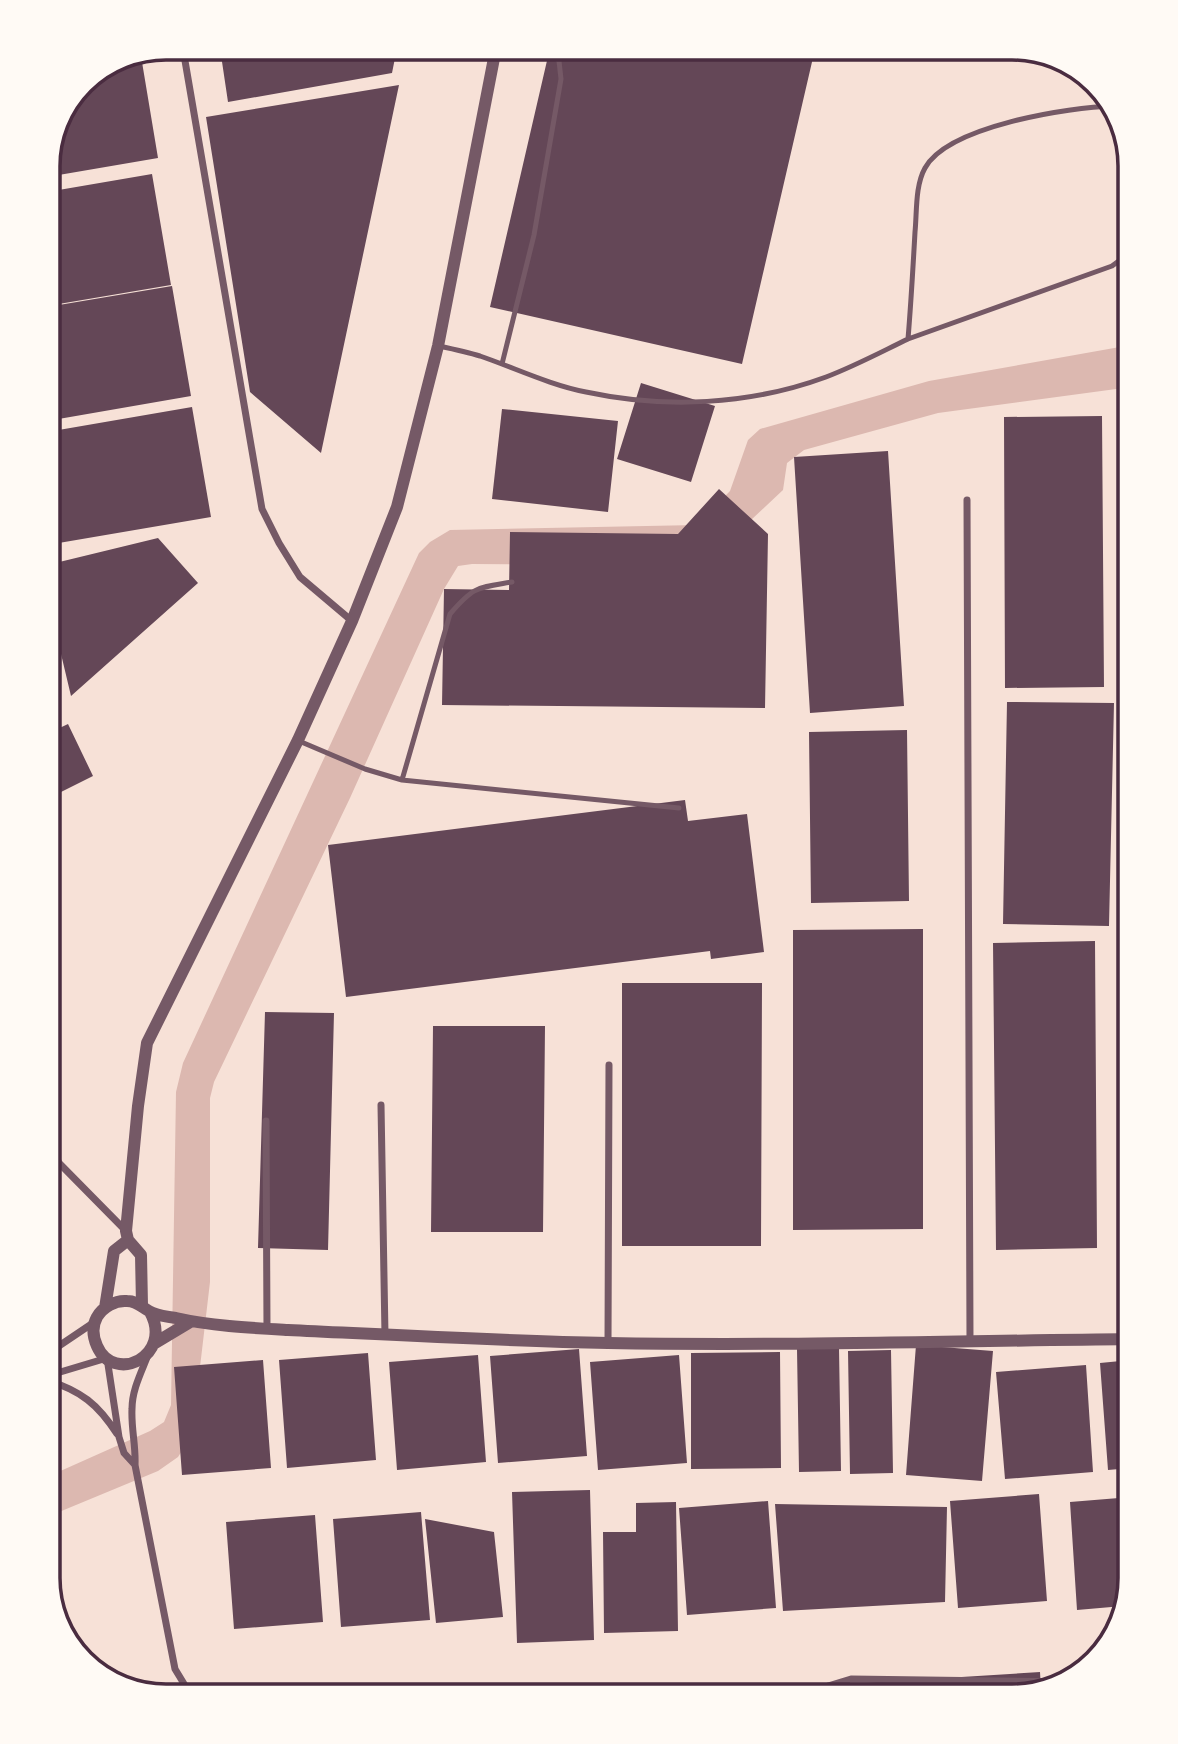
<svg xmlns="http://www.w3.org/2000/svg" width="1178" height="1744" viewBox="0 0 1178 1744" font-family="Helvetica,sans-serif">
<rect width="100%" height="100%" fill="#f7e1d7"/>
<!-- water -->
<path fill="#dcb8b0" d="M1131,345V387L938,413L804,450L787,463L783,490L703,565L472,564L458,566L444,589L350,798L214,1082L210,1098V1282L194,1418L185,1446L178,1457L158,1471L47,1517V1477L150,1431L164,1422L171,1405L176,1092L183,1063L419,553L430,542L450,530L697,525L730,491L748,440L760,429L929,381Z"/>
<!-- building -->
<path fill="#644757" d="M815,49L742,364L490,307L549,52Z
M396,53L392,73L228,102L221,55Z
M121,56H141L158,158L47,177V158L82,82Z
M399,85L321,453L250,392L206,117Z
M152,174L171,285L47,306V192Z
M172,286L191,396L47,421V307Z
M641,383L715,406L691,482L617,459Z
M192,407L211,517L47,545V432Z
M502,409L618,421L608,512L492,499Z
M1102,416L1104,687L1005,688L1004,417Z
M888,451L904,706L810,713L794,457Z
M719,489L768,534L765,708L442,705L444,589L509,590L510,532L678,534Z
M158,538L198,583L71,696L47,595V565Z
M1007,702L1114,703L1109,926L1003,924Z
M68,724L93,776L47,799V734Z
M907,730L909,901L811,903L809,732Z
M685,800L688,821L747,814L764,952L711,959L710,951L346,997L328,845Z
M923,929V1229L793,1230V930Z
M1095,941L1097,1248L996,1250L993,943Z
M622,983H762L761,1246H622Z
M265,1012L334,1013L328,1250L258,1248Z
M433,1026H545L543,1232H431Z
M916,1345L993,1351L982,1481L906,1475Z
M839,1348L841,1471L799,1472L797,1349Z
M579,1349L587,1456L498,1463L490,1356Z
M891,1350L893,1473L850,1474L848,1351Z
M780,1352L781,1468L691,1469V1353Z
M368,1353L376,1460L287,1468L279,1360Z
M478,1355L486,1462L397,1470L389,1362Z
M679,1355L687,1463L598,1470L590,1362Z
M263,1360L271,1468L182,1475L174,1367Z
M1131,1360V1468L1108,1470L1100,1363Z
M1086,1365L1093,1472L1005,1479L996,1372Z
M590,1490L594,1640L517,1643L512,1492Z
M1039,1494L1047,1601L958,1608L950,1501Z
M1131,1497V1579L1123,1606L1077,1610L1070,1502Z
M768,1501L776,1608L687,1615L679,1508Z
M676,1502L678,1631L604,1633L603,1532H636V1503Z
M775,1504L947,1507L945,1602L783,1611Z
M421,1512L430,1620L341,1627L333,1519Z
M315,1515L323,1622L234,1629L226,1522Z
M425,1519L494,1532L503,1617L436,1623Z
M1040,1672L1041,1689L1013,1697H817L816,1686Z
M1081,1672L1071,1681L1056,1685L1055,1673Z"/>
<g fill="none" stroke-linecap="round" stroke-linejoin="round">
<!-- service -->
<path stroke="#755966" stroke-width="5" d="M908,339L1112,266L1131,252
M439,346C453,349 467,352 480,356C515,368 550,385 586,392C665,409 750,405 826,377C855,366 881,352 908,339C911,303 913,268 915,232C917,212 915,186 925,168C948,126 1069,107 1114,106
M502,364L534,235L561,79L559,61L551,52
M299,741L365,769L402,780L679,808
M402,780L450,614C474,586 477,588 512,582"/>
<!-- minor -->
<path stroke="#755966" stroke-width="7" d="M184,55L262,509L279,543L300,577L352,621
M967,500L970,1341
M381,1105L385,1335
M266,1121L267,1329
M47,1139L59,1163L126,1231
M608,1343L609,1065
M47,1354L93,1323
M148,1355C141,1373 132,1390 132,1409C131,1428 136,1446 135,1465L175,1669L192,1697
M47,1376L107,1358L119,1437L124,1453L135,1465
M47,1380C81,1391 98,1404 117,1434
M812,1697L828,1686L851,1679L1070,1682"/>
<!-- tertiary -->
<path stroke="#755966" stroke-width="12" d="M142,1305L141,1255L128,1240L126,1231L138,1106L147,1043L298,740L352,621L397,507L438,346L495,53
M105,1308L114,1251L128,1240
M150,1312C174,1356 114,1385 97,1346C93,1337 92,1326 97,1317C103,1307 115,1300 127,1301C138,1301 143,1309 153,1313C160,1316 168,1317 176,1318C211,1326 252,1328 288,1330C395,1335 502,1341 608,1343C782,1346 957,1341 1131,1339
M155,1343L190,1322"/>
</g>
<!-- crop -->
<path d="M0 0H1178V1744H0ZM166 60H1012A106 106 0 0 1 1118 166V1578A106 106 0 0 1 1012 1684H166A106 106 0 0 1 60 1578V166A106 106 0 0 1 166 60Z" fill="#fffaf5" fill-rule="evenodd"/>
<path fill="none" stroke="#4a2c40" stroke-width="3.5" d="M166 60H1012A106 106 0 0 1 1118 166V1578A106 106 0 0 1 1012 1684H166A106 106 0 0 1 60 1578V166A106 106 0 0 1 166 60Z"/>
</svg>
